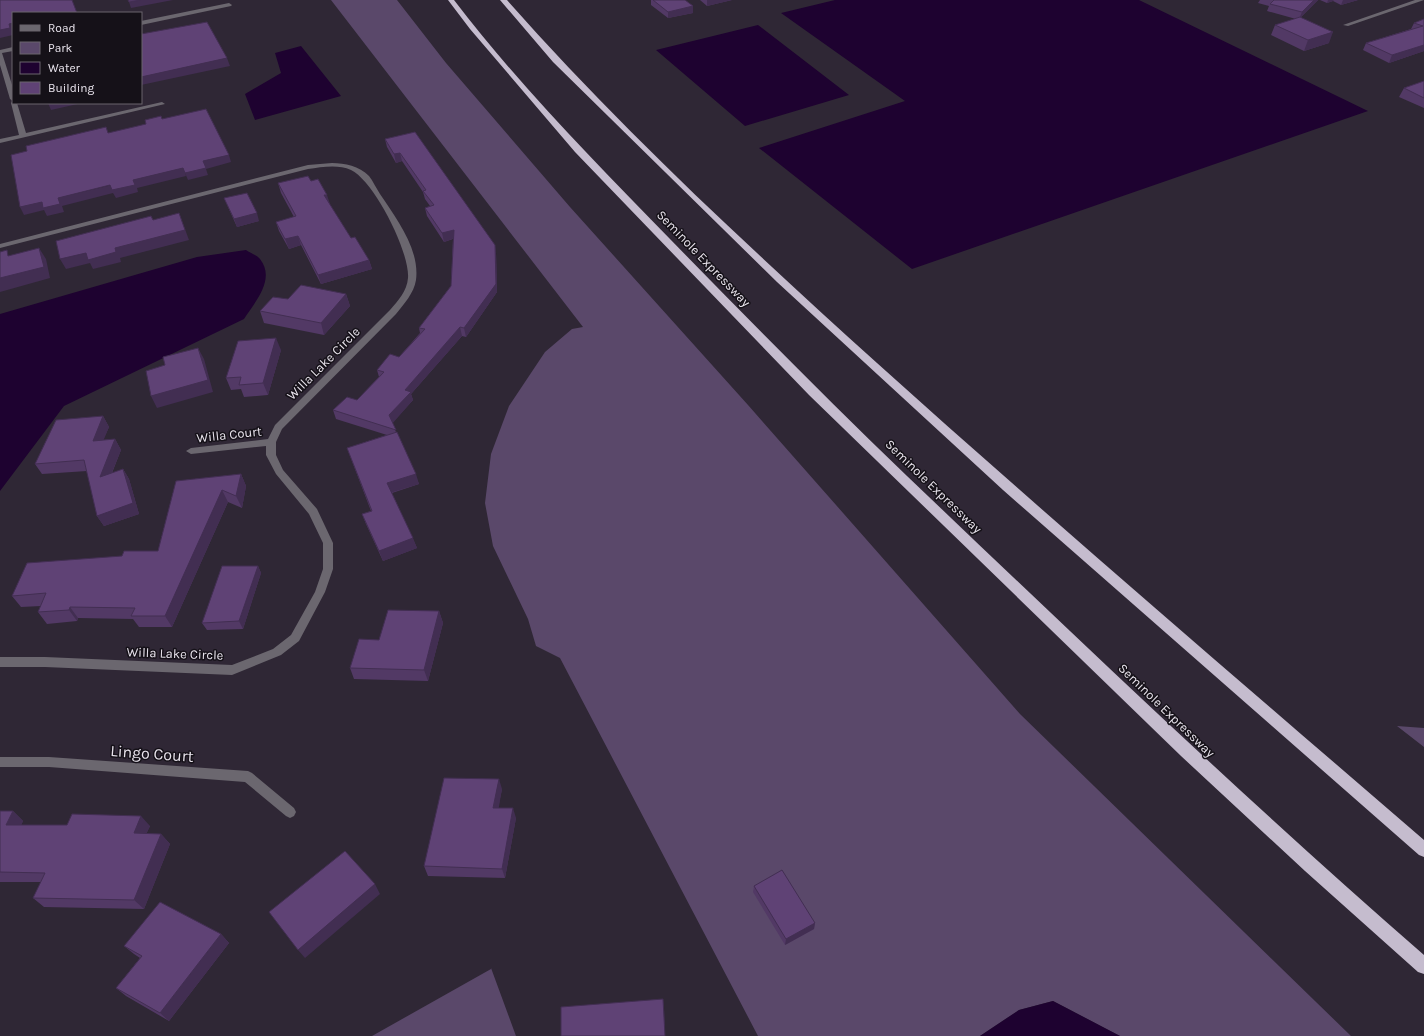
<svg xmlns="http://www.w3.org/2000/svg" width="1424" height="1036" viewBox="0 0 1424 1036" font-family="Karla,sans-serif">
<rect width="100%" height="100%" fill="#2f2735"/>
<!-- green -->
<path fill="#5a486a" d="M331,0H397L446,63L570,207L748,405L1020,714L1351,1036H1120L1053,1001L1019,1010L980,1036H758L560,658L536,646L528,619L493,546L485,503L491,454L509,406L545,352L572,329L583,327Z
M1397,726L1424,728V747Z
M491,968L516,1036H372L491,969Z"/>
<!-- water -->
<path fill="#1e0230" d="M835,0H1139L1368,111L912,269L759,148L905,101L781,13Z
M758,25L849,95L745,126L656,50Z
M301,46L341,96L255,120L245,94L281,73L275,53Z
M246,250C250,253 257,255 260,259C276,279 255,302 244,319L64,406L0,491V314L197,257Z
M1053,1001L1120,1036H980L1019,1010Z"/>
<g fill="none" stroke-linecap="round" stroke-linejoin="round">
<!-- street -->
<path fill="#6b676f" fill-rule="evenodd" d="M1415,0H1424L1348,26L1343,25Z
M229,3L232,5L231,6L141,25V21Z
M13,47V51L2,53L13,88V101L10,99L0,65V50Z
M13,101V103H17L26,133L162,102L165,104L0,143V139L19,135L11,103Z
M332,163C345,163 359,166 369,176C373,181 376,188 380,194C396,218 420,249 416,280C414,293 404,304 396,314L282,429L276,442V455L283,470L317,509L333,543V569L325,592L299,641L281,655L232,675L45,667H0V657H45L232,665L273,649L291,635L315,592L323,569V543L309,514L276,474L266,455V446L191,454L186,451L191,448L268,439L275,425L390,310C398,301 407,291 408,278C410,252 374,181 351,170C338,164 322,167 308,169L0,248V244L308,165Z
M0,757H49L248,771L252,773L294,808L296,812L294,816L290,818L286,816L245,782L49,767H0Z"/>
<!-- highway -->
<path fill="#c5bcce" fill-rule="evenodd" d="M448,0H454C519,85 595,162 670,239C748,319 826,398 907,476C1077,638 1247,801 1424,955V974L1418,972L1305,871L1181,756L809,395L575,152L470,29Z
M500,0H507C621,129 749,247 877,363C1057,525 1241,682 1424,840V857L1419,855L1003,490L777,282L553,62Z"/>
</g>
<!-- wall -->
<path fill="#523965" d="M651,0H685L693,6V13L668,18L651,5Z
M700,0H732L707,6Z
M1260,0H1318L1300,18L1329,43L1304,51L1271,35L1275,25L1296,19L1267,11L1269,6L1258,3Z
M1320,0H1358L1341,5L1333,1L1327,3Z
M1424,19V51L1389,63L1363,50L1366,43L1411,29L1414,23Z
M1424,81V108L1399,97L1404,88Z
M415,132L496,253L497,292L466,337L462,336L411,394L413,400L392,423L419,484L392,493L417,548L383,561L366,524L362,514L371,511L347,448L387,435L336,419L333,410L357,400L379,377L377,370L399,357L420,333L419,328L451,286L453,239L444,242L427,216L425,208L430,206L425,199L423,192L402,161L396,163L387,147L385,139Z
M311,181L330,204H329L351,238L369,260L372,269L321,284L301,245L289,249L279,231L276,222L294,217L281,193L278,183Z
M224,198L259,221L237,227Z
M346,294L350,306L324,335L264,323L260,311Z
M281,350L268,395L244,397L241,389L231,390L226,378Z
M103,416L109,427L103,440L115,439L121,450L112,473L123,469L129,479L139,514L104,526L97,516L87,471L42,474L35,464Z
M241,474L246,486L242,508L228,502L172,627H139L133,619L78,618L77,621L47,624L38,612L41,606L21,607L12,596L122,556L158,551L176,481Z
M258,566L261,573L243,629L207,630L202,623Z
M439,611L443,623L428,681L354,679L350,668L379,640Z
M502,789L498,808L516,818L505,878L428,876L424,866Z
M0,811H13L23,821L21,825L150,826L146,834H161L170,844L144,909L44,907L33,898L41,882H0Z
M754,886L815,923L814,929L785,945L753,892Z
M221,934L229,943L169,1021L126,996L116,988L140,958L134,954L124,946Z"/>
<!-- shaded-wall -->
<path fill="#422e52" d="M141,0H173L131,8L129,2Z
M707,0H732L707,6Z
M1314,0H1318L1299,19L1302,12Z
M1328,0H1334L1333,1L1327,3Z
M1343,0H1358L1341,5Z
M693,6V13L668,18V12Z
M13,23V31H12L13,35L0,38V30L9,24Z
M1333,32L1329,43L1304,51L1308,40Z
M1424,45V51L1389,63L1392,55Z
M227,58L230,66L141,85V77Z
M48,103H82L51,110Z
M400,153L402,161L396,163L394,154Z
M229,155L231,162L206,169L208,175L188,180L185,173L203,161Z
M183,168L186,176L137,188L138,192L116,198L113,193L62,206L64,212L47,216L44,210L24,215L20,207Z
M324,195H327L330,204L327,205Z
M179,213L189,240L120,258L121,262L93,269L90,263L66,269L60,259L86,253L115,248Z
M257,213L259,221L237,227L234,219Z
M454,230L455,238L444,242L442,233Z
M298,236L301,245L289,249L285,239Z
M495,245L496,253L497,292L466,337L464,328Z
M39,248L46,259L50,278L0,292V278Z
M369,260L372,269L321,284L318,275Z
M346,294L350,306L324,335L321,323Z
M460,327L462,336L411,394L413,400L392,424L389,415L405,390Z
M276,338L281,350L268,395L263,383Z
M198,348L204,359L213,392L157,408L151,396Z
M103,416L109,427L99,451L93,441Z
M115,439L121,450L106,487L100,477Z
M123,469L129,479L139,514L104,526L97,516Z
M241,474L246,486L242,508L236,496Z
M416,474L419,484L390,493L387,483Z
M222,490L228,502L172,627L165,616Z
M413,538L417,548L383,561L379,551Z
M258,566L261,573L243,629L239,621Z
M70,607L78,618L77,621L69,610Z
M439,611L443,623L428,681L424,670Z
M499,779L502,789L497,818L493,808Z
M513,808L516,818L505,878L502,869Z
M13,811L23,821L17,835L6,825Z
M141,816L150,826L142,843L134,833Z
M161,834L170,844L144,909L134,900Z
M375,884L380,894L305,958L298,950Z
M815,923L814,929L785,945L786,939Z
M221,934L229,943L169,1021L160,1013Z
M663,999L664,1007L665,1036Z"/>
<!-- building -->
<path fill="#5f4275" stroke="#422e52" d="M0,0H72L77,13H13V23L9,24L10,28L0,30Z
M128,0H141L129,2Z
M653,0H685L693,6L668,12Z
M1274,0H1314L1302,12L1270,4Z
M1300,17L1333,32L1308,40L1275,25Z
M1424,19V45L1392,55L1366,43L1423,26L1414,23Z
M207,22L227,58L141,77V34Z
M1424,81V98L1404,88Z
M206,109L229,155L203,161L206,168L185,173L183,168L133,180L135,185L112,190L110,185L58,198L60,204L43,208L42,202L20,207L11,155L27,151L26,146L106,127L108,133L146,124L145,120L161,116L162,119Z
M415,132L495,245L496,284L464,328L460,327L405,390L411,392L389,415L396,430L333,410L347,397L357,400L384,372L377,370L390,354L399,357L425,329L419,328L451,286L454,230L442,233L425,208L434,205L423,191L426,190L400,153L394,154L385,139Z
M308,176L311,181L318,179L327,195H324L351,238L355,237L369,260L318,275L298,236L285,239L276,222L296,216L278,183Z
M247,193L257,213L234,219L224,198Z
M179,213L185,230L115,248L116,252L88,260L86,253L60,259L56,241L151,216L153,220Z
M39,248L44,267L0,278V252L7,250L8,256Z
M301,285L346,294L321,323L260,311L273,297L288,299Z
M276,338L263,383L239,385L241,377L226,378L238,341Z
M198,348L208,380L151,396L146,371L165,365L163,357Z
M103,416L93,441L115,439L100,477L123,469L133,503L97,516L84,460L35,464L56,420Z
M397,432L416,474L387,483L413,538L379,551L362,514L372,511L347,448Z
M241,474L236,496L222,490L165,616H131L135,608L70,607L69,610L38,612L46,593L12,596L27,563L122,556L124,551H158L176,481Z
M222,566H258L239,621L202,623Z
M388,610L439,611L424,670L350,668L359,639L379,640Z
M444,778L499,779L493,808H513L502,869L424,866Z
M0,811H13L6,825H67L72,814L141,816L134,833L161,834L134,900L33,898L45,873L0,872Z
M345,851L375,884L298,950L269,912Z
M782,870L815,923L786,939L754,886Z
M160,902L221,934L160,1013L116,988L142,956L124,946Z
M663,999L665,1036H561V1007Z"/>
<g text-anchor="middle" stroke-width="3" stroke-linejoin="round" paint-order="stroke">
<!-- street labels -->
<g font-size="13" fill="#e9e4ed" stroke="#151118">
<text transform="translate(704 258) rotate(46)" y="5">Seminole Expressway</text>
<text transform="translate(323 363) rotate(-45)" y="5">Willa Lake Circle</text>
<text transform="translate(229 434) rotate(-6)" y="5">Willa Court</text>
<text transform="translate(934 486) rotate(44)" y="5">Seminole Expressway</text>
<text transform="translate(175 653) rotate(2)" y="5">Willa Lake Circle</text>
<text transform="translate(1167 710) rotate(44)" y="5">Seminole Expressway</text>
</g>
<!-- near-street labels -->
<g font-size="16" fill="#e9e4ed" stroke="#151118">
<text transform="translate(152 753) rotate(4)" y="6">Lingo Court</text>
</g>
</g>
<!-- legend -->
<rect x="12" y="12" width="130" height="92" fill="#151118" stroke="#6a656d"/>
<rect x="20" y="25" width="20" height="6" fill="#6b676f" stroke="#6a656d"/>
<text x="48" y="32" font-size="12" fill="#e9e4ed">Road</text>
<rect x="20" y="42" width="20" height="12" fill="#5a486a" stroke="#6a656d"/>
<text x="48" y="52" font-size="12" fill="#e9e4ed">Park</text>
<rect x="20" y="62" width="20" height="12" fill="#1e0230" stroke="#6a656d"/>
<text x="48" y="72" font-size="12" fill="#e9e4ed">Water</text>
<rect x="20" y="82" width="20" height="12" fill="#5f4275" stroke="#6a656d"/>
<text x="48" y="92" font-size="12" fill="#e9e4ed">Building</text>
</svg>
